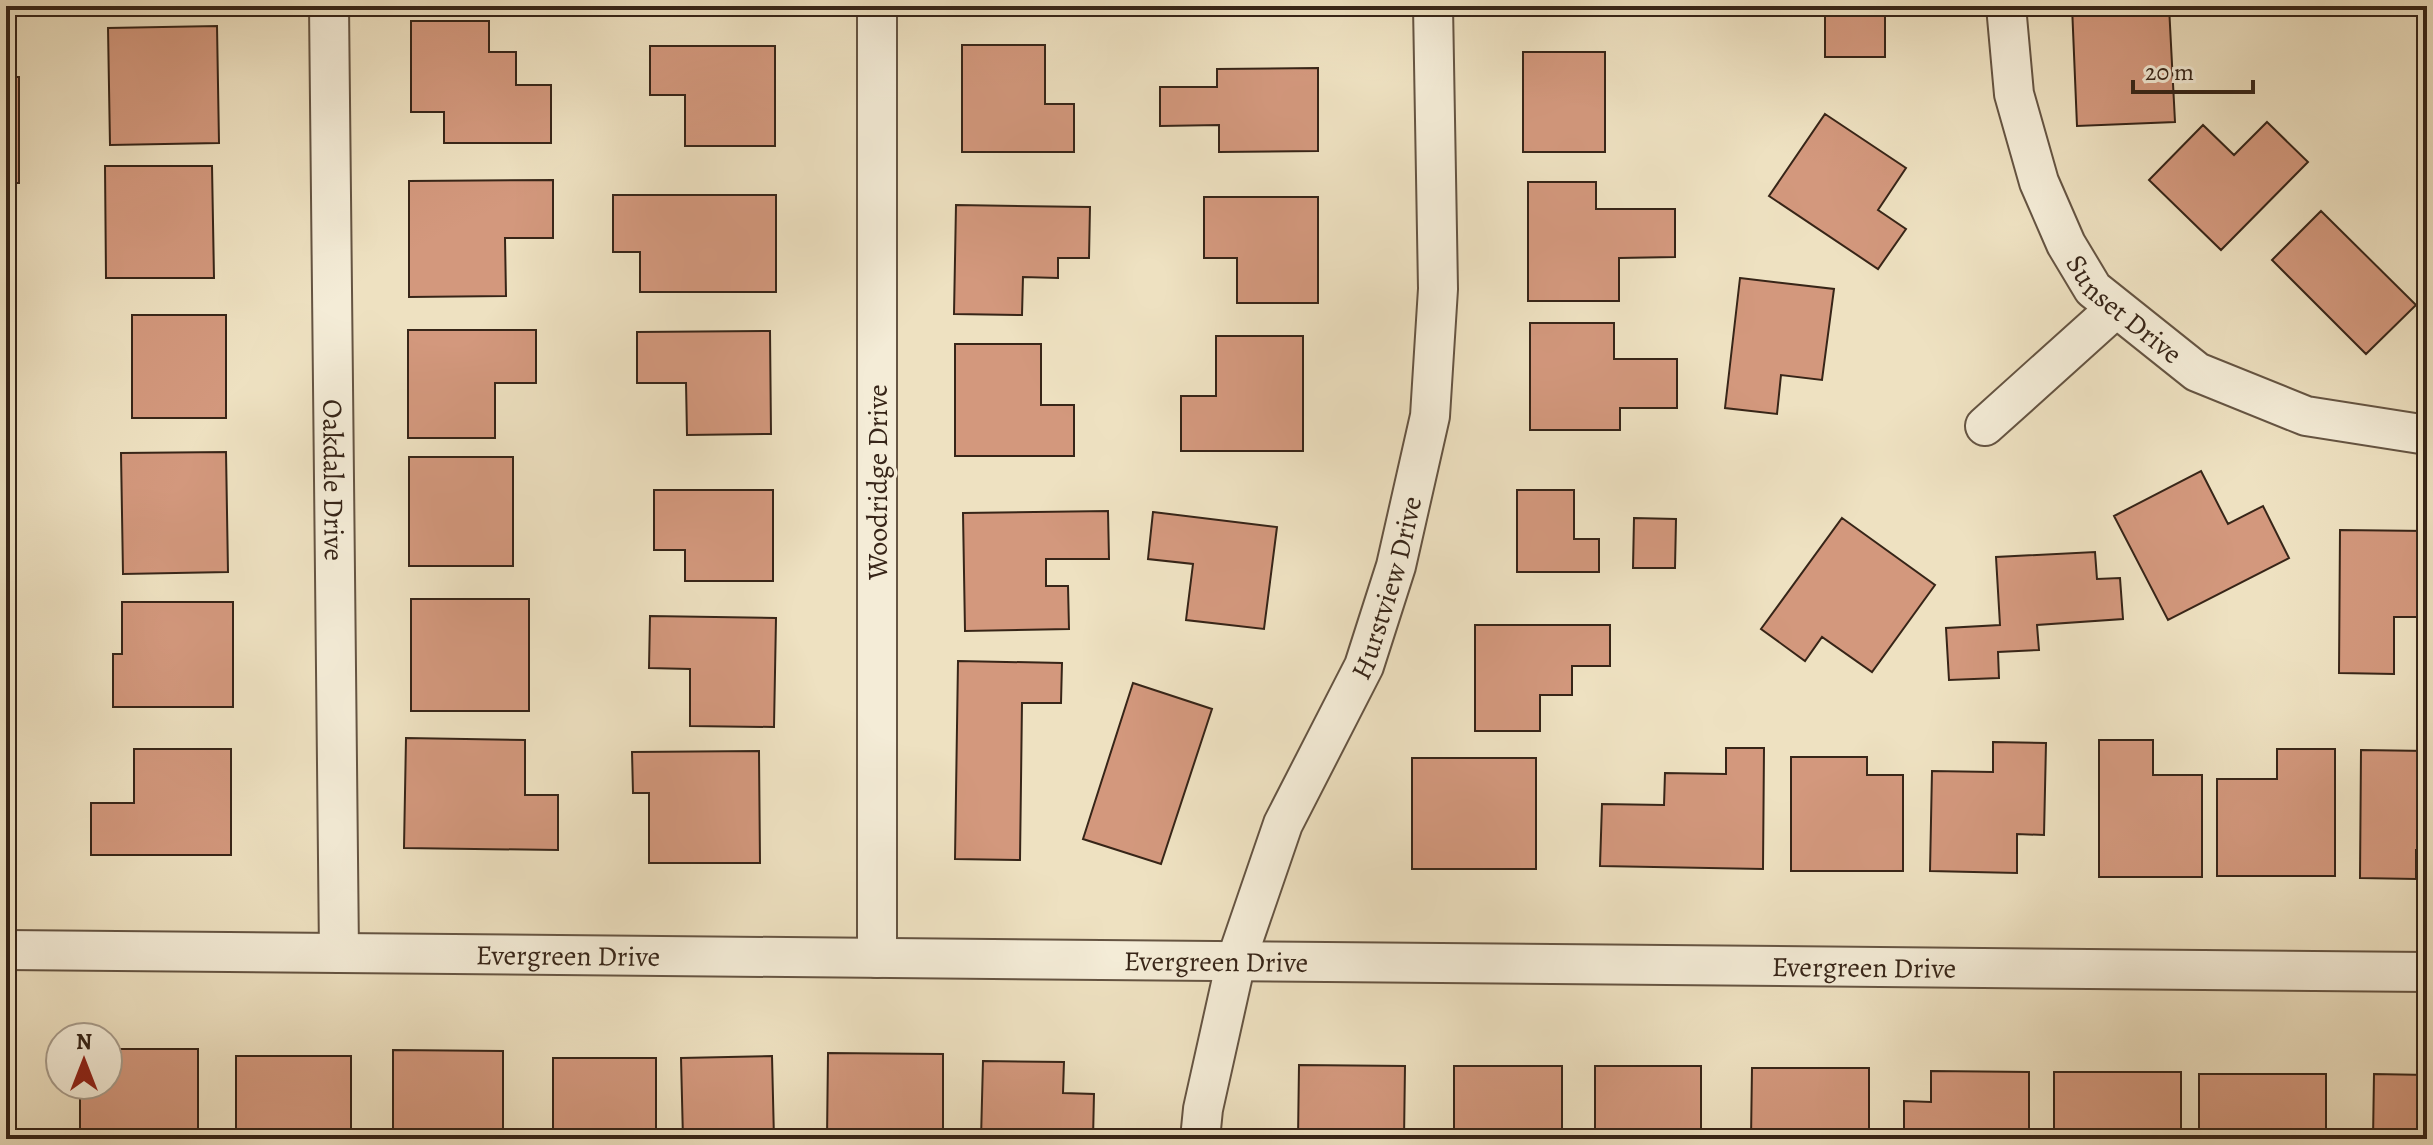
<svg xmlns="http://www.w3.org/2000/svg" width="2433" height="1145" viewBox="0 0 2433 1145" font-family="Alegreya,serif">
<rect width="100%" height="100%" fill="#eee1c1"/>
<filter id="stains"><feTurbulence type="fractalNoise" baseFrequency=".0025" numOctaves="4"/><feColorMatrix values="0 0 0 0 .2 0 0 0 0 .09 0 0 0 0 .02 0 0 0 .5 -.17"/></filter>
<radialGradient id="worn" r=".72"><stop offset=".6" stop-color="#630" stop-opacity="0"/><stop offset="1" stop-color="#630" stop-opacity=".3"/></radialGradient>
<!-- building -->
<path fill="#d3987d" stroke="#372518" stroke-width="2" d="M957,6H1047V14H957Z
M1825,6H1885V57H1825Z
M2072,6H2169L2175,122L2077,126Z
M411,21H489V52H516V85H551V143H444V112H411Z
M217,26L219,143L110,145L108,28Z
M962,45H1045V104H1074V152H962Z
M650,46H775V146H685V95H650Z
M1523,52H1605V152H1523Z
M1318,68V151L1219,152V125L1160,126V87H1217V69Z
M6,77H19V183H6Z
M1825,114L1906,168L1878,210L1906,229L1878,269L1769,196Z
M2267,122L2308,162L2221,250L2149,180L2203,125L2234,155Z
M105,166H212L214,278H106Z
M553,180V238H505L506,296L409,297V181Z
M1528,182H1596V209H1675V257L1619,258V301H1528Z
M613,195H776V292H640V252H613Z
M1204,197H1318V303H1237V258H1204Z
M956,205L1090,207L1089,258H1058V278L1023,277L1022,315L954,314Z
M2321,211L2416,305L2366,354L2272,260Z
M1740,278L1834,289L1822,380L1781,375L1777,414L1725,408Z
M132,315H226V418H132Z
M1530,323H1614V359H1677V408H1620V430H1530Z
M408,330H536V383H495V438H408Z
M770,331L771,434L687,435L686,383H637V332Z
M1216,336H1303V451H1181V396H1216Z
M955,344H1041V405H1074V456H955Z
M226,452L228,572L123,574L121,453Z
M409,457H513V566H409Z
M2201,471L2228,524L2263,506L2289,558L2168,620L2114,516Z
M654,490H773V581H685V550H654Z
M1517,490H1574V539H1599V572H1517Z
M1108,511L1109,559H1046V586H1068L1069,629L965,631L963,513Z
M1153,512L1277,527L1264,629L1186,620L1193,564L1148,559Z
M1634,518L1676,519L1675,568H1633Z
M1842,518L1935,585L1872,672L1822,637L1805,661L1761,629Z
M2340,530L2427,531V635H2424V617H2394V674L2339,673Z
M2095,552L2097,579L2120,578L2123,619L2037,625L2039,650L1998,652L1999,678L1949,680L1946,628L2000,625L1996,557Z
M411,599H529V711H411Z
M122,602H233V707H113V654H122Z
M650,616L776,618L774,727L690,726V669L649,668Z
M1475,625H1610V666H1572V695H1540V731H1475Z
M958,661L1062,663L1061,703H1022L1020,860L955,859Z
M1133,683L1212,709L1161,864L1083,839Z
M406,738L525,740V795H558V850L404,848Z
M2099,740H2153V775H2202V877H2099Z
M1993,742L2046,743L2044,835L2017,834V873L1930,871L1932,771L1993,772Z
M1726,748H1764L1763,869L1600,866L1602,804L1664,805L1665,773L1726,774Z
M134,749H231V855H91V803H134Z
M2277,749H2335V876H2217V779H2277Z
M2361,750L2427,751V850H2416V879L2360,878Z
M759,751L760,863H649V793H633L632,752Z
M1791,757H1867V775H1903V871H1791Z
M1412,758H1536V869H1412Z
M6,792L13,793L12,859H6Z
M108,1049H198V1139H80V1085H108Z
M393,1050L503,1051V1139H393Z
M828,1053L943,1054V1139H827Z
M236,1056H351V1139H236Z
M772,1056L774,1139H683L681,1058Z
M553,1058H656V1139H553Z
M983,1061L1064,1062L1063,1093L1094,1094L1093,1139H981Z
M1299,1065L1405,1066L1404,1139H1298Z
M1454,1066H1562V1139H1454Z
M1595,1066H1701V1139H1595Z
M1752,1068H1869V1139H1751Z
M1931,1071L2029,1072V1139H1904V1101L1931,1102Z
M2054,1072H2181V1139H2054Z
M2199,1074H2326V1139H2199Z
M2374,1074L2427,1075V1139H2373Z"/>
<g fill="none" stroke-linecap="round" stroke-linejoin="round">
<!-- minor casing -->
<g stroke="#655442" stroke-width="42">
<g id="minor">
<path id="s1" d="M329,6L339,953"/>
<path d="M877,6V958"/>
<path id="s2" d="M2006,6L2014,94L2039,182L2066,244L2093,289L2197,372L2306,416L2427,435"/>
<path d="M1985,426L2115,309"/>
<path id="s3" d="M6,950L2427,972"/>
<path id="s4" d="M1200,1139L1203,1109L1236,961L1283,824L1364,666L1396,566L1430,416L1438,289L1433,6"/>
</g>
</g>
<!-- minor -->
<use href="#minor" stroke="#f4ecd7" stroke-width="38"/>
</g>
<g text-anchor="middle" stroke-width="7" stroke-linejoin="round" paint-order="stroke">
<!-- street labels -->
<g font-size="28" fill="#372518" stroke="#f4ecd7">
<text dy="10" stroke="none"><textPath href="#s2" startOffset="336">Sunset Drive</textPath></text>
<text dy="10" stroke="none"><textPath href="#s1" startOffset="474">Oakdale Drive</textPath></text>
<text transform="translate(877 482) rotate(-90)" y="10">Woodridge Drive</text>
<text dy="10" stroke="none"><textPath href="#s4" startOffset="586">Hurstview Drive</textPath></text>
<text dy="10" stroke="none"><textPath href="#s3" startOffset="562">Evergreen Drive</textPath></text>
<text dy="10" stroke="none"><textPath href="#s3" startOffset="1210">Evergreen Drive</textPath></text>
<text dy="10" stroke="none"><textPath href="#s3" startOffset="1858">Evergreen Drive</textPath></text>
</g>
</g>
<!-- margin -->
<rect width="2433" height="1145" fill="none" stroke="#eee1c1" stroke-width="32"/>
<rect x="8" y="8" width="2417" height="1129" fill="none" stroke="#372518" stroke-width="4"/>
<rect x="16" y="16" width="2401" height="1113" fill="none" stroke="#372518" stroke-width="2"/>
<!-- north arrow -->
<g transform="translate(84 1061)"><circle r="38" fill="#f4ecd7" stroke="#a89c8b" stroke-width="2"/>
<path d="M0-6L14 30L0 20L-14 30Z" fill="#8f2418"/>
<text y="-12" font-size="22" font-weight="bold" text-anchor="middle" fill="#372518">N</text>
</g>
<!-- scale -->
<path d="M2133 80v12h120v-12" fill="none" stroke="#372518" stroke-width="4"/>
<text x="2145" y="80" font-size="24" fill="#372518" stroke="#f4ecd7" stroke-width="6" paint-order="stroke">20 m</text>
<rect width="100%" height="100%" filter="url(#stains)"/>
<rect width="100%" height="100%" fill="url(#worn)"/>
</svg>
